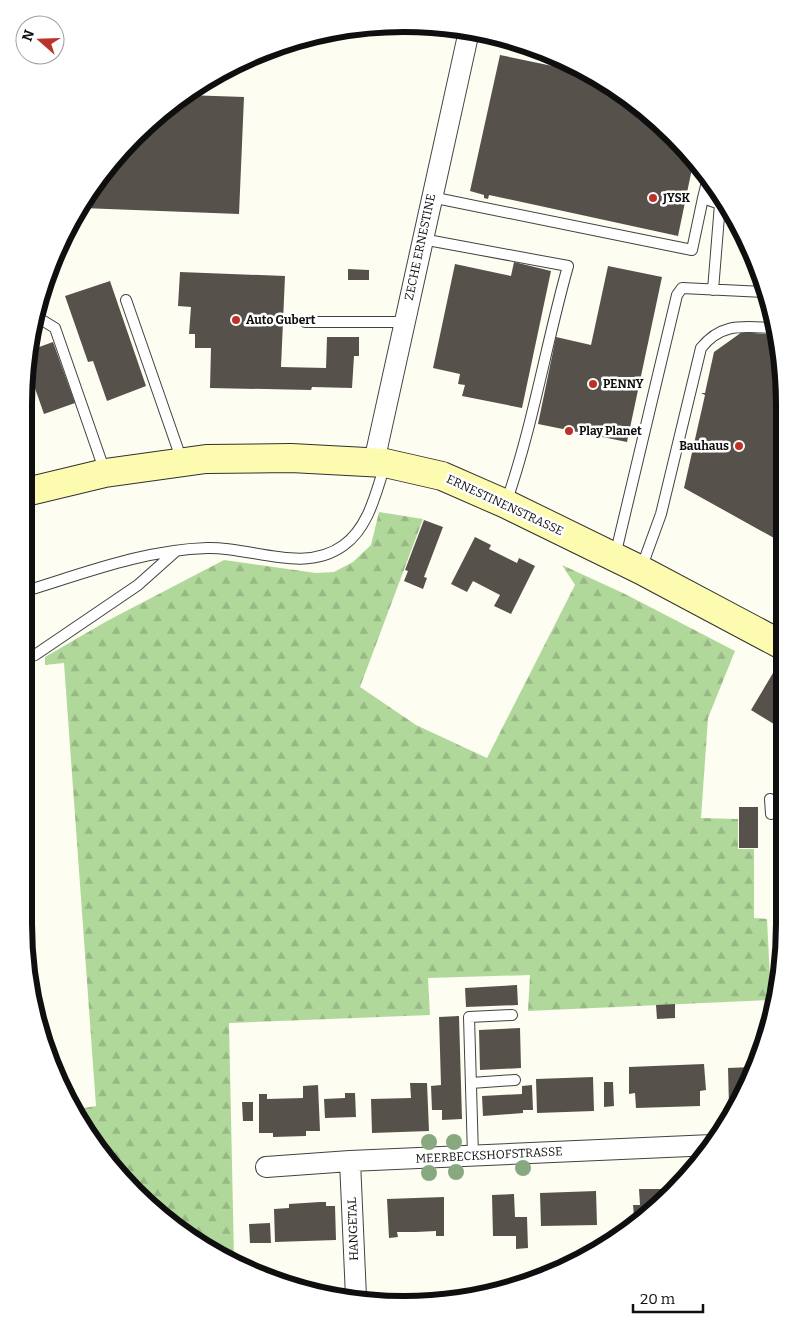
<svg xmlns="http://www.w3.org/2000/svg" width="808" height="1329" viewBox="0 0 808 1329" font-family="Bitter,serif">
<defs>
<pattern id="forest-firs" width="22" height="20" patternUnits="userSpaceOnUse" patternTransform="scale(1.25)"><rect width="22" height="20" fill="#b1d89b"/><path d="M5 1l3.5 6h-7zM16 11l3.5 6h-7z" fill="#97b884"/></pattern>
</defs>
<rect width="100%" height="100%" fill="#fefdf1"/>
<!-- forest -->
<path fill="url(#forest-firs)" d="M379,512L423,519L360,687L416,725L487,758L575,585L562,565L625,594L735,651L708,718L701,818L738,819V849H754V918L767,919L771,1000L528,1011L530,975L428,978L430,1015L229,1023L234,1259L173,1227L102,1156L78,1111V1109L96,1106L64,663L45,665V657L107,621L224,560L316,573L334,572L353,562L371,545Z"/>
<!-- building -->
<path fill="#57514b" d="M500,55L591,74L635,102L690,154L694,159L678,236L489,195L488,199L484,198V195L470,191Z
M186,95L244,97L239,214L82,208L102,173L153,118Z
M514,262L551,271L522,408L462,396L465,385L458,384L460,374L433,368L455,264L511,276Z
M608,266L662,277L627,442L538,424L556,337L591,345Z
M348,269L369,270V280H348Z
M180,272L285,276L281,367L326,368L327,337H359V356H354L352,388L312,387L311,390L210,388L211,348H195V334H189L191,307L178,306Z
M110,281L146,386L107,401L93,361L88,362L65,296Z
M742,332L775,335L783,379V543L684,488L705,395L701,393H705L714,352Z
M53,342L75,403L44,414L30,374L27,375V355L28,351Z
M424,520L443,527L424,577L427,578L423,589L404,581L408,571L405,570Z
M475,537L491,545L489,549L517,563L519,558L535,566L511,614L494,606L500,595L473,581L467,592L451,584Z
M773,673L782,679V729L751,710Z
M739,807H758V848H739Z
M517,985L518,1005L466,1007L465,988Z
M675,1004V1018L657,1019L656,1005Z
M459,1016L462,1119L442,1120V1110H432L431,1086L441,1085L439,1017Z
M520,1028L521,1068L480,1070L479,1030Z
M704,1064L706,1090L700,1091V1106L636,1108L635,1093L629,1094V1067Z
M753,1067L754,1073L735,1106H729L728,1068Z
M593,1077L594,1111L537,1113L536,1079Z
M604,1082H613L614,1106L604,1107Z
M410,1083H427L429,1131L372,1133L371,1099L411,1098Z
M318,1085L320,1131H306V1136L273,1137V1133H259V1094H267V1099L303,1098V1086Z
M532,1085L533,1110H523V1113L483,1116L482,1096L522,1094V1086Z
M345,1093H355L356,1117L325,1118L324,1099L345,1098Z
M242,1102H253V1121H243Z
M639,1189H673L635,1227L633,1205H640Z
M596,1191L597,1225L541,1226L540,1193Z
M514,1194L515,1217H527L528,1248L516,1249V1236H493L492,1195Z
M444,1197V1236H436V1231L416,1232H397L398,1237L389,1238L387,1199Z
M320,1202H326V1206H335L336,1240L275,1242L274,1209L289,1208V1204Z
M270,1223L271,1243H250L249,1224Z"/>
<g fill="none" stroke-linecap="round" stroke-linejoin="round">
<!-- lane casing -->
<g stroke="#424242" stroke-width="12">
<path id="lane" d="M468,34L509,39
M708,178L703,198L720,204L713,290
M431,197L692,250L703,198
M422,239L568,266C546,344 533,426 506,503
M126,300L182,461
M37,317L55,328L105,472
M305,322H404
M615,556L677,295L682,288L766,292
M641,569L661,514L701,348C722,322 743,327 773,328
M26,591C85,573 144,550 207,548C250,546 304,575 344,545C369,527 376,492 385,465
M25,659L35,655L138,585L175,552
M770,799L771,814
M471,1083L515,1080
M473,1156L469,1017L512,1015"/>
</g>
<!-- street casing -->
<g stroke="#424242" stroke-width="22">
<path id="street" d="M374,462L469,31
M350,1161L356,1297
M266,1167L350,1161L712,1145"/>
</g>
<!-- secondary casing -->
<g stroke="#313131" stroke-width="30">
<path id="secondary" d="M26,492L105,473L206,459L291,458L385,463L442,476L506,504L641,570L782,645"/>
</g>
<!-- lane -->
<use href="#lane" stroke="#fff" stroke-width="10"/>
<!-- street -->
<use href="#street" stroke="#fff" stroke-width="20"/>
<!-- secondary -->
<use href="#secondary" stroke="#fcfbaf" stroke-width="28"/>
</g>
<!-- trees -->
<g fill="#88a97f">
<circle cx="429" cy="1142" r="8"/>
<circle cx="454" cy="1142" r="8"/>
<circle cx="523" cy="1168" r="8"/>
<circle cx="456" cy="1172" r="8"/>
<circle cx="429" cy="1173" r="8"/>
</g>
<!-- markers -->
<g fill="#bb322b" stroke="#fff" stroke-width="2">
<circle cx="653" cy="198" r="5"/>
<circle cx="236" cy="320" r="5"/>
<circle cx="593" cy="384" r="5"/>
<circle cx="569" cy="431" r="5"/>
<circle cx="739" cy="446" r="5"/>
</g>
<g text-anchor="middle" stroke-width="5" stroke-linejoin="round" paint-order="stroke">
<!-- poi labels -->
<g font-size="12" font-weight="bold" fill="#0f0f0f" stroke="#fff" text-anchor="start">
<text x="663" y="202">JYSK</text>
<text x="246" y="324">Auto Gubert</text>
<text x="603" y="388">PENNY</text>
<text x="579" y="435">Play Planet</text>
<text x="729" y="450" text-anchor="end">Bauhaus</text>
</g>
<!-- street labels -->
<g font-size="12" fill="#0f0f0f" stroke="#fff">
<text transform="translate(420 247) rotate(-78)" y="4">ZECHE ERNESTINE</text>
<text transform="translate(505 505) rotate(25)" y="4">ERNESTINENSTRASSE</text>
<text transform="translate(489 1155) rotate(-3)" y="4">MEERBECKSHOFSTRASSE</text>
<text transform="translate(353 1229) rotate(-92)" y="4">HANGETAL</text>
</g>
</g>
<!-- crop -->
<path d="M0 0H808V1329H0ZM404 32H404A372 372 0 0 1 776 404V924A372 372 0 0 1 404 1296H404A372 372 0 0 1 32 924V404A372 372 0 0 1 404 32Z" fill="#fff" fill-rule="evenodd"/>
<path fill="none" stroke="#0f0f0f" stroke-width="6" d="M404 32H404A372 372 0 0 1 776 404V924A372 372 0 0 1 404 1296H404A372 372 0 0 1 32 924V404A372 372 0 0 1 404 32Z"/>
<!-- north arrow -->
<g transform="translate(40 40) rotate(290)"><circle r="24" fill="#ffffff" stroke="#9f9f9f"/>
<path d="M0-4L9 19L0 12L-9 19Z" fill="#bb322b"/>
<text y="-8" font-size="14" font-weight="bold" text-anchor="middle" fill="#0f0f0f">N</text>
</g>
<!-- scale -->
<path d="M633 1304v8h70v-8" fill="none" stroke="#0f0f0f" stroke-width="2.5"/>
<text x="640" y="1304" font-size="15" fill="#0f0f0f" stroke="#ffffff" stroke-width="4" paint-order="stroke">20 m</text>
</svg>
